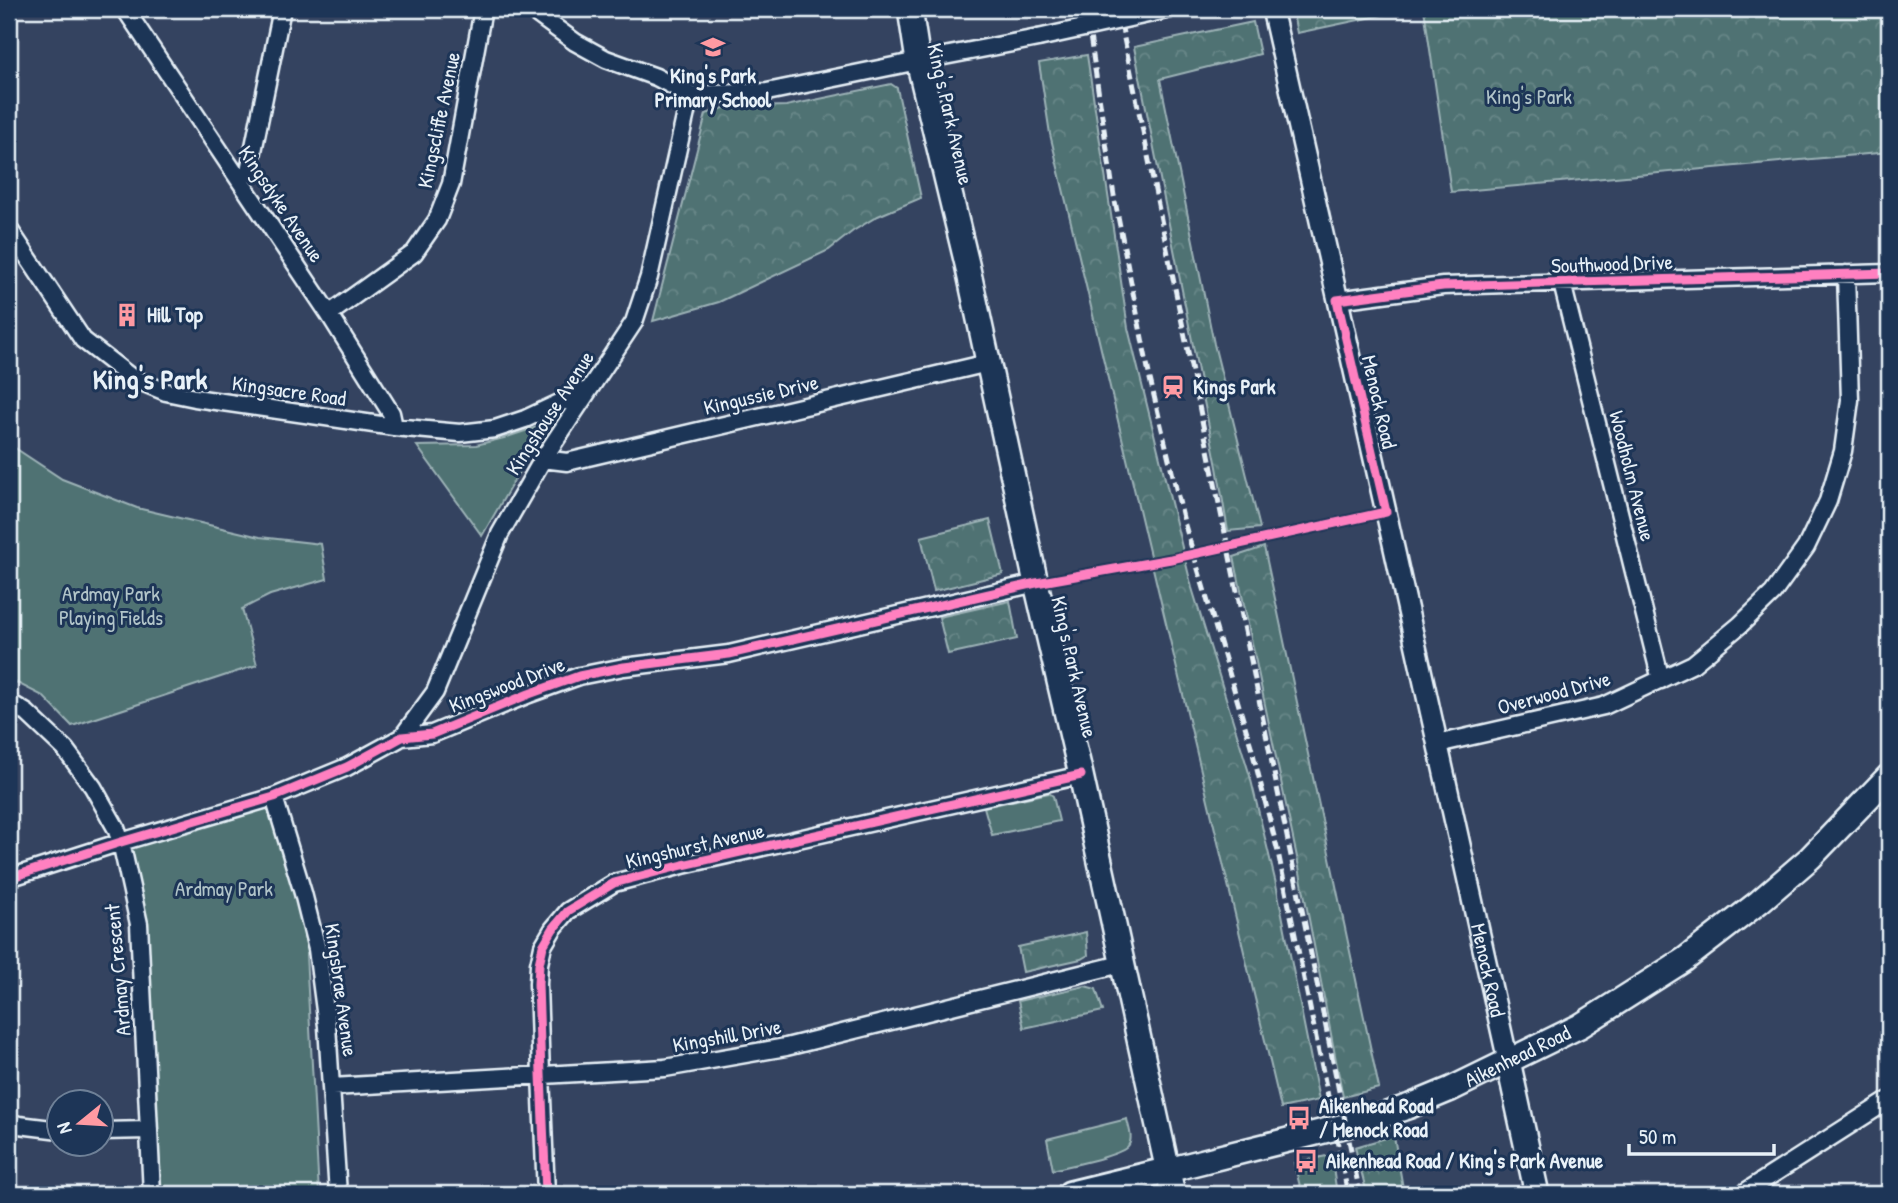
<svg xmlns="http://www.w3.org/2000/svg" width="1898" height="1203" viewBox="0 0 1898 1203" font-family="'Patrick Hand',sans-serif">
<defs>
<pattern id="forest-crowns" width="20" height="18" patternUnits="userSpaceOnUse" patternTransform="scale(1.75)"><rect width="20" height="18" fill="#4f7273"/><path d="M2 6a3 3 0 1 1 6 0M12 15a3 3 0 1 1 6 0" fill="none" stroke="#688788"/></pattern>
</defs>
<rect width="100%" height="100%" fill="#344360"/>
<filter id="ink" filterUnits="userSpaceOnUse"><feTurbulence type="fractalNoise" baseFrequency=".0143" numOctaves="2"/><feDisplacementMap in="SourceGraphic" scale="14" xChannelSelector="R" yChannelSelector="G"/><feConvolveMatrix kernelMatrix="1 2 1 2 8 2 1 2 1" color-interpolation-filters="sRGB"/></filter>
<g filter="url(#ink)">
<!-- green -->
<path fill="#4f7273" stroke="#9cb2b6" stroke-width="2" d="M540,426L543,430L482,536L417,446L476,445L504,438Z
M9,444L62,479L137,508L260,537L321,544L327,579L270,595L242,609L257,665L72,726L43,696L9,679Z
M1049,793L1053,796L1059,821L992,835L984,807Z
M273,802L313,953L306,954L319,1194H162L146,968L125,844Z
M1127,1119C1128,1126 1134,1139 1128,1146C1121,1156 1067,1166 1053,1170L1047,1139Z"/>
<!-- forest -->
<path fill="url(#forest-crowns)" stroke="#9cb2b6" stroke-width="2" d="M1292,9H1411L1297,33Z
M1424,9H1889V152L1451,192Z
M1253,22L1260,54L1160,79L1214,344L1260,528L1228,531L1217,467L1134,47Z
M1087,55L1128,328L1192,588L1250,776L1276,884L1319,1100L1281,1108L1050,134L1039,63Z
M891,84L897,88L921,198L878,216L853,231L829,250L719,302L653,321L706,114L724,108L786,106Z
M990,520L1003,574L934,591L921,537Z
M1264,547L1379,1088L1343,1097L1299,867L1234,557Z
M1010,601L1017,639L948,654L939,617Z
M1086,932L1088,955L1081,959L1023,972L1018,947Z
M1085,986L1096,989L1103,1011L1024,1028L1018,1001Z
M1393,1136L1395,1142L1404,1194H1367L1355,1147Z
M1331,1155L1337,1194H1302L1294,1163Z"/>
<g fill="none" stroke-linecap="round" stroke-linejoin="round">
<!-- minor casing -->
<g stroke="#e8f1f8" stroke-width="21">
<path id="minor" d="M125,9L329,314L391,413L394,427
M530,9L575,42L606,59L656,77L690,95L767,92L918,61L1038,38
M239,179L249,171L282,9
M9,229L83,340L132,378L166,392L195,398L394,427L460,433L495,429L525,419L589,389
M1562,283L1661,680
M1337,300L1443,286L1889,273
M329,314L414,253L437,220L451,184L483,9
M543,459L567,462L988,363
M9,702L27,713L65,749L93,787L116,828L121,842L139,924L152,1194
M402,737L435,692L500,534L543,459L634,322L649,277L690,95
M1437,744L1604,706L1693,664L1740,625L1773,593L1806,547L1828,501L1843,451L1850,400L1846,274
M274,797L303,893L317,949L327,1026L338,1194
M9,878L121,842L274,797L347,767L402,737L432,734L529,694L579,676L624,667L729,654L1036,583
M332,1087L665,1068L786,1047L1121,964
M9,1122L19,1125L60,1130
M102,1131L149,1130
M546,1194L541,1074L538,984L539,964L543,946L553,929L568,911L614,883L683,865L1081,775
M1742,1194L1889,1100"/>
</g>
<!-- tertiary casing -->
<g stroke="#e8f1f8" stroke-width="24">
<g id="tertiary">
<path id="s1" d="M1272,9L1386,512L1508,1061"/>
</g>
</g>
<!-- secondary casing -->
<g stroke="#e8f1f8" stroke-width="28">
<g id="secondary">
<path d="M910,9L918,61L967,264L1036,583L1081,775L1173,1194"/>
<path d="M1508,1061L1537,1194"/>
<path id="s2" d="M1168,1170L1372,1119L1410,1106L1451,1089L1580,1026L1684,960L1759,902L1810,858L1889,776"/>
</g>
</g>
<!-- primary casing -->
<g stroke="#e8f1f8" stroke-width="30">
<path id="primary" d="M1070,1194L1168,1170"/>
</g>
<!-- minor -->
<use href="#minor" stroke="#1d3557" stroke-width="16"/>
<!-- tertiary -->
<use href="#tertiary" stroke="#1d3557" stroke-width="19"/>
<!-- secondary -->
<use href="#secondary" stroke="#1d3557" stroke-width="23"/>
<!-- primary -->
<use href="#primary" stroke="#1d3557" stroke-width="24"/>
<!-- rail -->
<path stroke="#e8f1f8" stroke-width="5" stroke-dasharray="10 5" stroke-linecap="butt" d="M1086,9L1114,196L1150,379L1184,522L1251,746L1278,852L1348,1194
M1118,9L1360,1194"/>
<!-- minor-bridge casing -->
<g stroke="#e8f1f8" stroke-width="21" stroke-linecap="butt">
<path id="minor-bridge" d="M1038,38L1171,9"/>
</g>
<!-- minor-bridge -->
<use href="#minor-bridge" stroke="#1d3557" stroke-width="16"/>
<!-- cycleway casing -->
<g stroke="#1d3557" stroke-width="13">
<path id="cycleway" d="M9,878L121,842L274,797L347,767L402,737L432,734L529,694L579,676L624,667L729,654L1036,583L1171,559L1386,512L1337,300L1443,286L1889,273
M546,1194L541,1074L538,984L539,964L543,946L553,929L568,911L614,883L683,865L1081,775"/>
</g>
<!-- cycleway -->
<use href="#cycleway" stroke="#ff80c0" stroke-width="9"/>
</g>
</g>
<!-- icons -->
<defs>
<g id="school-bare" transform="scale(1.89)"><path d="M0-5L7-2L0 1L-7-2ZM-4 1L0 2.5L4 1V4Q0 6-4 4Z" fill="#ff9aa2" stroke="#1d3557" stroke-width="2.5" paint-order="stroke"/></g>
<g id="building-bare" transform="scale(1.89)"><path d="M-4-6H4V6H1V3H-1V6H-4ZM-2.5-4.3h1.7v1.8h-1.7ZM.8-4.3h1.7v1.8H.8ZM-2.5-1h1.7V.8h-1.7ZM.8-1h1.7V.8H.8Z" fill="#ff9aa2" stroke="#1d3557" stroke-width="2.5" paint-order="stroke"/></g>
<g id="station-bare" transform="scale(1.89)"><path d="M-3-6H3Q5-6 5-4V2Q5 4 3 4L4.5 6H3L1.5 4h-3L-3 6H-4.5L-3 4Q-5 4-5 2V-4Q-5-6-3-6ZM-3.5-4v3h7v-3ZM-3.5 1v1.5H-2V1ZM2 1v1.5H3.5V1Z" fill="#ff9aa2" stroke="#1d3557" stroke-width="2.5" paint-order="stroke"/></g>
<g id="bus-bare" transform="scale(1.89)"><path d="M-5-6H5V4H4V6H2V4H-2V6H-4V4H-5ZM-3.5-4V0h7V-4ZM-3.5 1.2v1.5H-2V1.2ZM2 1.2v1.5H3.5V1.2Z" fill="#ff9aa2" stroke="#1d3557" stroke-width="2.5" paint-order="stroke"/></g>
</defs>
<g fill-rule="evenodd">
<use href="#school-bare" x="713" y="47"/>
<use href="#building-bare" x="127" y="315"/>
<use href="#station-bare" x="1173" y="387"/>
<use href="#bus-bare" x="1299" y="1118"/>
<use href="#bus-bare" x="1306" y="1161"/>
</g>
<g text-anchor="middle" stroke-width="6" stroke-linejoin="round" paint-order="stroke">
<!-- poi labels -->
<g font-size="21" font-weight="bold" fill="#e8f1f8" stroke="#1d3557" text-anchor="start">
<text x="713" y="83" text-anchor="middle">King's Park<tspan x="713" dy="24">Primary School</tspan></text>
<text x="147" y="322">Hill Top</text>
<text x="1193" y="394">Kings Park</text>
<text x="1319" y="1113">Aikenhead Road<tspan x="1319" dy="24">/ Menock Road</tspan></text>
<text x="1326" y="1168">Aikenhead Road / King's Park Avenue</text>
</g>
<!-- park labels -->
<g font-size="21" fill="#b2c5c9" stroke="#1d3557">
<text x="1529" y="104">King's Park</text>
<text x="111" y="601">Ardmay Park<tspan x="111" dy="24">Playing Fields</tspan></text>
<text x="224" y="896">Ardmay Park</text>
</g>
<!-- street labels -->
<g font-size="21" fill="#e8f1f8" stroke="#1d3557">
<text transform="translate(950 114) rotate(77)" y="7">King's Park Avenue</text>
<text transform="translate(439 120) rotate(-78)" y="7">Kingscliffe Avenue</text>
<text transform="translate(281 204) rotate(56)" y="7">Kingsdyke Avenue</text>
<text transform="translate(1612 264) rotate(-2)" y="7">Southwood Drive</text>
<text transform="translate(289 391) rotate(8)" y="7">Kingsacre Road</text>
<text transform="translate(761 395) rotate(-13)" y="7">Kingussie Drive</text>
<text transform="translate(1379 402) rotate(77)" y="7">Menock Road</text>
<text transform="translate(550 413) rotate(-57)" y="7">Kingshouse Avenue</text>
<text transform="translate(1632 476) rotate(76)" y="7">Woodholm Avenue</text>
<text transform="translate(1074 667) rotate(77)" y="7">King's Park Avenue</text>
<text transform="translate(507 685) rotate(-21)" y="7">Kingswood Drive</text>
<text transform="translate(1554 693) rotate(-15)" y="7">Overwood Drive</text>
<text transform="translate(695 846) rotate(-13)" y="7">Kingshurst Avenue</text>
<text transform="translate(118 970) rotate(-95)" y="7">Ardmay Crescent</text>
<text dy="7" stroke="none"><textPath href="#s1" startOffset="985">Menock Road</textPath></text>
<text transform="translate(341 990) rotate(82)" y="7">Kingsbrae Avenue</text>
<text transform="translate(727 1036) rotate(-10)" y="7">Kingshill Drive</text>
<text dy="7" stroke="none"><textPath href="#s2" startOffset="369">Aikenhead Road</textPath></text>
</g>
<!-- district labels -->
<g font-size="28" font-weight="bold" fill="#e8f1f8" stroke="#1d3557">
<text x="150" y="389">King's Park</text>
</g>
</g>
<!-- margin -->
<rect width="1898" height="1203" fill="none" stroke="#1d3557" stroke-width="35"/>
<rect x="18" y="18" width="1863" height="1168" fill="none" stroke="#e8f1f8" stroke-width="2.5" filter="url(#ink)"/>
<!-- north arrow -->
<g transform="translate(80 1123) rotate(252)"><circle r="33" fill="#1d3557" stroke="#6e8097" stroke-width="2"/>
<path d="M0-5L12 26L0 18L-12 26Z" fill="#ff9aa2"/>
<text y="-10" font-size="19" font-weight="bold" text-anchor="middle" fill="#e8f1f8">N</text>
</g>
<!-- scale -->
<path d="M1629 1144v10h145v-10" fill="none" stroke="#e8f1f8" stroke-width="3.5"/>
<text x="1639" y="1144" font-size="21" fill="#e8f1f8" stroke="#1d3557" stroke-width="5" paint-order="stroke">50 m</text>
</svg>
